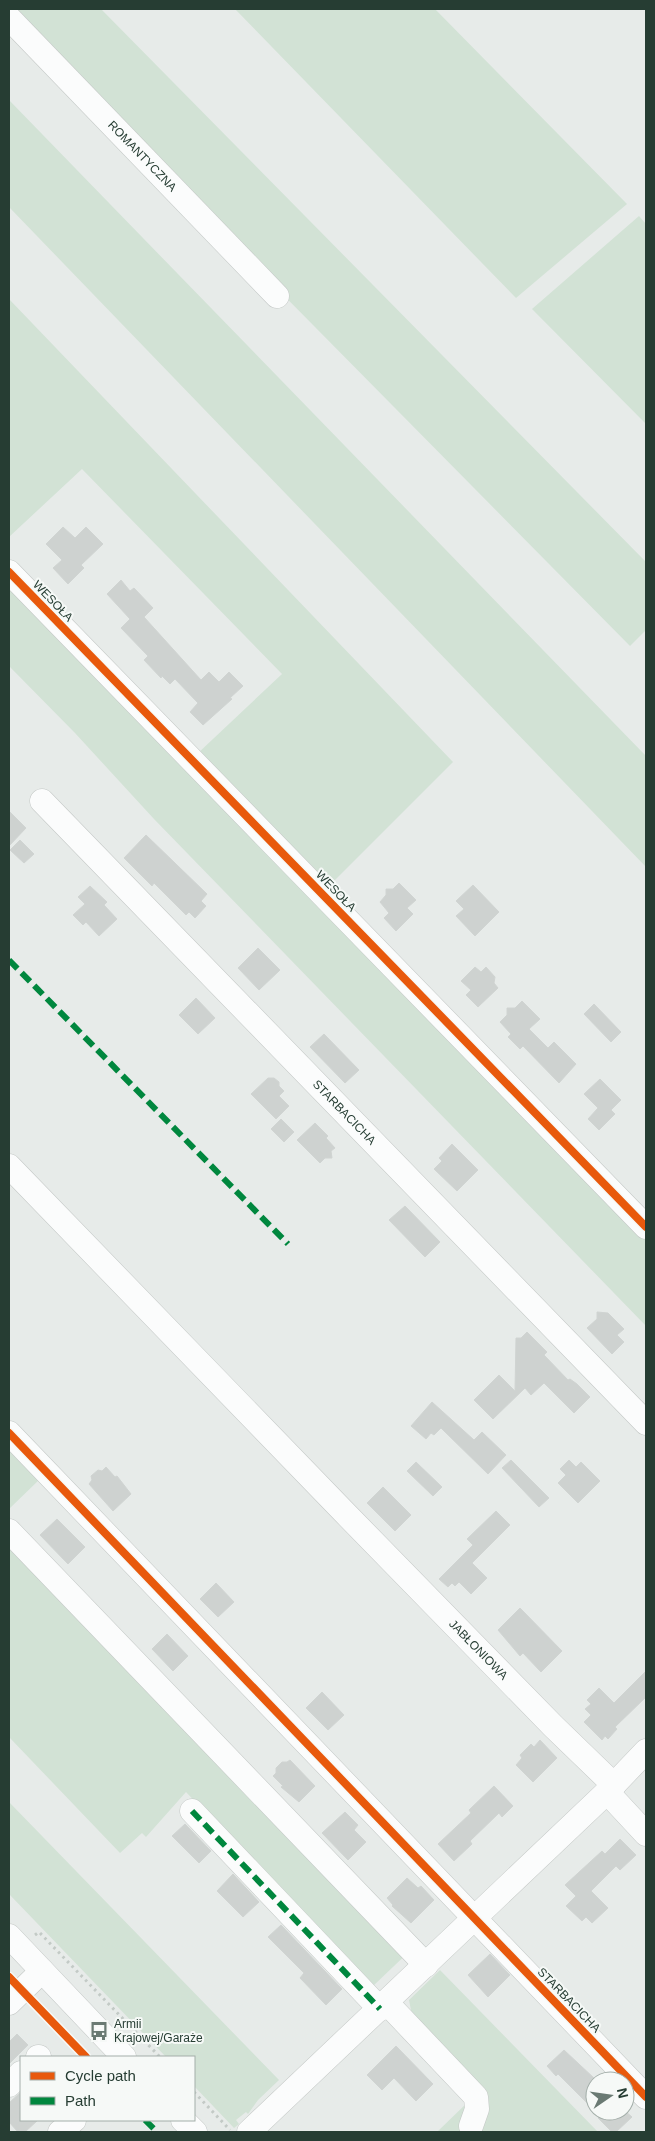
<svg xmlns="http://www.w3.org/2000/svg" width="655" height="2141" viewBox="0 0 655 2141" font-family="Arial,sans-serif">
<rect width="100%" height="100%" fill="#e7ebe9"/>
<!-- green -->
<path fill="#d2e2d5" d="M9,9H101L646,562V630L630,646L9,17Z
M235,9H435L627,204L516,298Z
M9,100L646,756V867L9,207Z
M639,216L646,224V424L532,309Z
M9,299L453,762L326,889L196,755L282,674L82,469L9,537Z
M9,582L646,1239V1326L154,819L75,733L9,666Z
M9,1445L40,1479L9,1509Z
M9,1521L416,1945L372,1987L186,1792L146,1837L142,1833L120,1853L9,1737Z
M9,1802L279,2080L258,2100L248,2114L246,2112L236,2120L239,2124L234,2128L194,2086V2057H166L9,1894Z
M440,1970L598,2132H437L470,2100L412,2015L409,2000Z"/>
<!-- building -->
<path fill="#ced2d0" stroke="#d0d4d2" d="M63,527L75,538L86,527L103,544L81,565L84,568L68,584L53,568L62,560L46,544Z
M121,580L130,591L134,588L153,608L144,617L201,680L209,672L219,682L229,672L243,686L230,698L232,699L203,725L190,712L198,703L175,679L170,684L162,676L161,678L144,660L148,656L121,628L130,619L107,594Z
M9,811L26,828L9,846Z
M146,835L207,894L201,901L206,906L195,918L189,912L186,915L154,883L152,886L124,858Z
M20,840L34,854L24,863L10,850Z
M399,883L416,900L407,908L413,914L396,931L384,918L389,913L380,902L386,895V889H393Z
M473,885L499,912L475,936L456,916L464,909L456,901Z
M90,886L107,902L104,905L117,919L99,936L86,922L83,925L73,915L85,904L78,897Z
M258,948L280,970L259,990L238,968Z
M475,967L481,972L486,967L495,977L494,983L498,988L478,1007L466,995L471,990L461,981Z
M196,998L215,1018L198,1034L179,1015Z
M522,1001L540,1019L529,1029L548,1048L554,1042L576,1064L559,1083L523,1046L520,1049L508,1037L511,1034L500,1022L507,1015V1008H515Z
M594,1004L621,1032L611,1042L584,1014Z
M324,1034L359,1070L345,1083L310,1047Z
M268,1078H274L279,1082V1086L284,1091L279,1096L289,1106L276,1119L251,1094Z
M600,1079L621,1100L611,1110L615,1114L599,1130L588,1119L598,1108L584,1094Z
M281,1119L294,1132L284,1142L271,1129Z
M315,1123L328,1136L326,1138L335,1148L331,1151L332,1158H325L320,1163L297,1140Z
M452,1144L478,1170L457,1191L434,1169L442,1161L439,1158Z
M405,1206L440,1242L425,1257L389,1220Z
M597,1312L608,1313L624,1329L617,1335L624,1342L612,1354L587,1328L597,1319Z
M527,1332L547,1352L544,1355L568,1380L570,1379L577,1384L590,1397L574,1413L544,1383L531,1395L525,1388L493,1419L474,1400L499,1375L515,1391L516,1338H521Z
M432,1402L474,1440L482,1432L506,1455L488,1474L441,1428L434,1435L431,1433L426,1439L411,1426Z
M511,1460L549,1498L539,1507L502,1468Z
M569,1460L576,1467L581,1462L600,1481L578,1503L558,1483L566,1475L560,1469Z
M416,1462L442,1487L433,1496L407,1471Z
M106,1467L115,1477L117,1476L131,1494L113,1511L89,1484L92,1480L91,1476L98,1470L102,1471Z
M383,1487L411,1515L395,1531L367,1503Z
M496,1511L510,1525L472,1563L487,1578L471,1594L459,1582L455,1586L452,1583L448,1587L439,1579L473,1545L467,1539Z
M57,1519L85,1547L68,1564L40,1535Z
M216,1583L234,1602L218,1617L200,1599Z
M520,1608L562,1651L541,1672L523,1653L520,1656L498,1630Z
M167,1634L188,1656L173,1671L152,1649Z
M646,1671V1697L615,1727L617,1729L608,1739L605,1736L602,1740L584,1722L591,1715L585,1709L591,1704L587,1700L599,1688L614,1703Z
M322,1692L344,1715L328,1730L306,1708Z
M540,1740L557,1758L533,1782L516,1765L522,1758L520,1755L531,1744L534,1747Z
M290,1760L315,1786L299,1802L281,1787L283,1786L273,1776L276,1773V1768L282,1762H287Z
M494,1786L513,1806L502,1817L499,1813L470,1841L472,1844L454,1861L438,1844L471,1813L469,1810Z
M345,1812L358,1825L354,1830L366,1842L348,1860L322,1833Z
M185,1824L211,1851L199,1863L172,1836Z
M620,1839L636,1855L620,1870L616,1866L591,1891L608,1908L592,1923L586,1917L582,1921L566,1906L576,1896L565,1885L602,1851L605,1854Z
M233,1874L259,1902L243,1917L217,1891Z
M407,1878L418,1888L421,1886L434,1900L411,1923L392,1906L393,1905L387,1898Z
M281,1925L342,1989L326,2005L300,1978L304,1973L268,1937Z
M490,1954L510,1975L488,1997L468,1975Z
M17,2034L28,2045L9,2064V2042Z
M396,2046L433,2084L416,2101L394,2078L382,2090L367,2075Z
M564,2050L595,2079V2111L558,2074L556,2076L547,2066Z
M21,2092V2120H38L25,2132H18L9,2122V2103Z
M606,2111H625L632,2117L616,2132H612L598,2118Z"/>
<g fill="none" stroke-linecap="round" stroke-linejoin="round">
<!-- minor casing -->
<g stroke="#c4c8c6" stroke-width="25">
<g id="minor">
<path id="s1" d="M9,18L277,296"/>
<path d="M9,572L646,1227"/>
<path id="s2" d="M42,801L646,1423"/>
<path id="s3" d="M9,1166L344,1512L553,1726L614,1785"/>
<path d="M9,1433L646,2097"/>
<path d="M9,1531L426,1965"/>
<path d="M607,1792L646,1834"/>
<path d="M192,1811L380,2009"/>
<path d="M9,1936L124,2057"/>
<path d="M386,2002L476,2097L477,2109L471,2126"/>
<path d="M9,2003L42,1971"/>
<path d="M38,2057H39"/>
<path d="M9,2085L21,2073"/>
<path d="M183,2120L195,2132"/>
<path d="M60,2132L74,2120"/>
<path d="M249,2132L607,1792L646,1751"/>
</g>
</g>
<!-- path -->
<path stroke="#c3cac6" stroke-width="3" stroke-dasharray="2.5 4" stroke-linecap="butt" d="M35,1935L39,1932L160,2057
M194,2092L230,2130"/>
<!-- minor -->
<use href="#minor" stroke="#fbfcfc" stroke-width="24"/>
<!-- quiet -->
<path stroke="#00873e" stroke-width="6" stroke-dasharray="12 6" stroke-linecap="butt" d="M9,960L288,1244
M192,1811L380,2009
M145,2120L157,2132"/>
<!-- cycleway casing -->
<g stroke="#f6f9f7" stroke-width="11">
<path id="cycleway" d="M9,572L646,1227
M9,1433L646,2097
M9,1977L86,2057"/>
</g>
<!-- cycleway -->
<use href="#cycleway" stroke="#e8590c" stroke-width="8"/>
</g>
<!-- icons -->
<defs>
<g id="bus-bare" transform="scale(1.5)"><path d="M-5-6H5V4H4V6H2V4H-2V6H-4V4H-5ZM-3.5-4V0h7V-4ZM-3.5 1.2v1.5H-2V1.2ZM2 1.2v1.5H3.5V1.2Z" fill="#6a7a73" stroke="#f6f9f7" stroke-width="2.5" paint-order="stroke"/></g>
</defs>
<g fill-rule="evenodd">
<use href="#bus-bare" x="99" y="2031"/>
</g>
<g text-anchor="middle" stroke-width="4" stroke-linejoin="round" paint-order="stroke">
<!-- street labels -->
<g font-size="12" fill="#263d33" stroke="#f6f9f7">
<text dy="4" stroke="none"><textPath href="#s1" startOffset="192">ROMANTYCZNA</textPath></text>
<text transform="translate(53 601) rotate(46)" y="4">WESOŁA</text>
<text transform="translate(336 891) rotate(46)" y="4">WESOŁA</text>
<text dy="4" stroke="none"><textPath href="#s2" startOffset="434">STARBACICHA</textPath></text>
<text dy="4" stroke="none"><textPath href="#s3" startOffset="674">JABŁONIOWA</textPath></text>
<text transform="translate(569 2000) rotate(46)" y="4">STARBACICHA</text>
</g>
<!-- poi labels -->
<g font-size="12" fill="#263d33" stroke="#f6f9f7" text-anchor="start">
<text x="114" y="2028">Armii<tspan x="114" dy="14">Krajowej/Garaże</tspan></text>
</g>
</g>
<!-- border -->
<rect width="655" height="2141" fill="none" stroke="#263d33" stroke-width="20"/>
<!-- legend -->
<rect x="20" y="2056" width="175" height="65" fill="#f6f9f7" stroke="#a3aea9"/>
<rect x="30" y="2072" width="25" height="8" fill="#e8590c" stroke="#a3aea9"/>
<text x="65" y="2081" font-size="15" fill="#263d33">Cycle path</text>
<rect x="30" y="2097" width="25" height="8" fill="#00873e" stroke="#a3aea9"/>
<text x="65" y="2106" font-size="15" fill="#263d33">Path</text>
<!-- north arrow -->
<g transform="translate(610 2096) rotate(77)"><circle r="24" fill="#f6f9f7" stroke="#a3aea9"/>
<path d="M0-4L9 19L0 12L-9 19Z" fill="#6a7a73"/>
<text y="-8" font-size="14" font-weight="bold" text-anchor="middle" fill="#263d33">N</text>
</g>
</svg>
